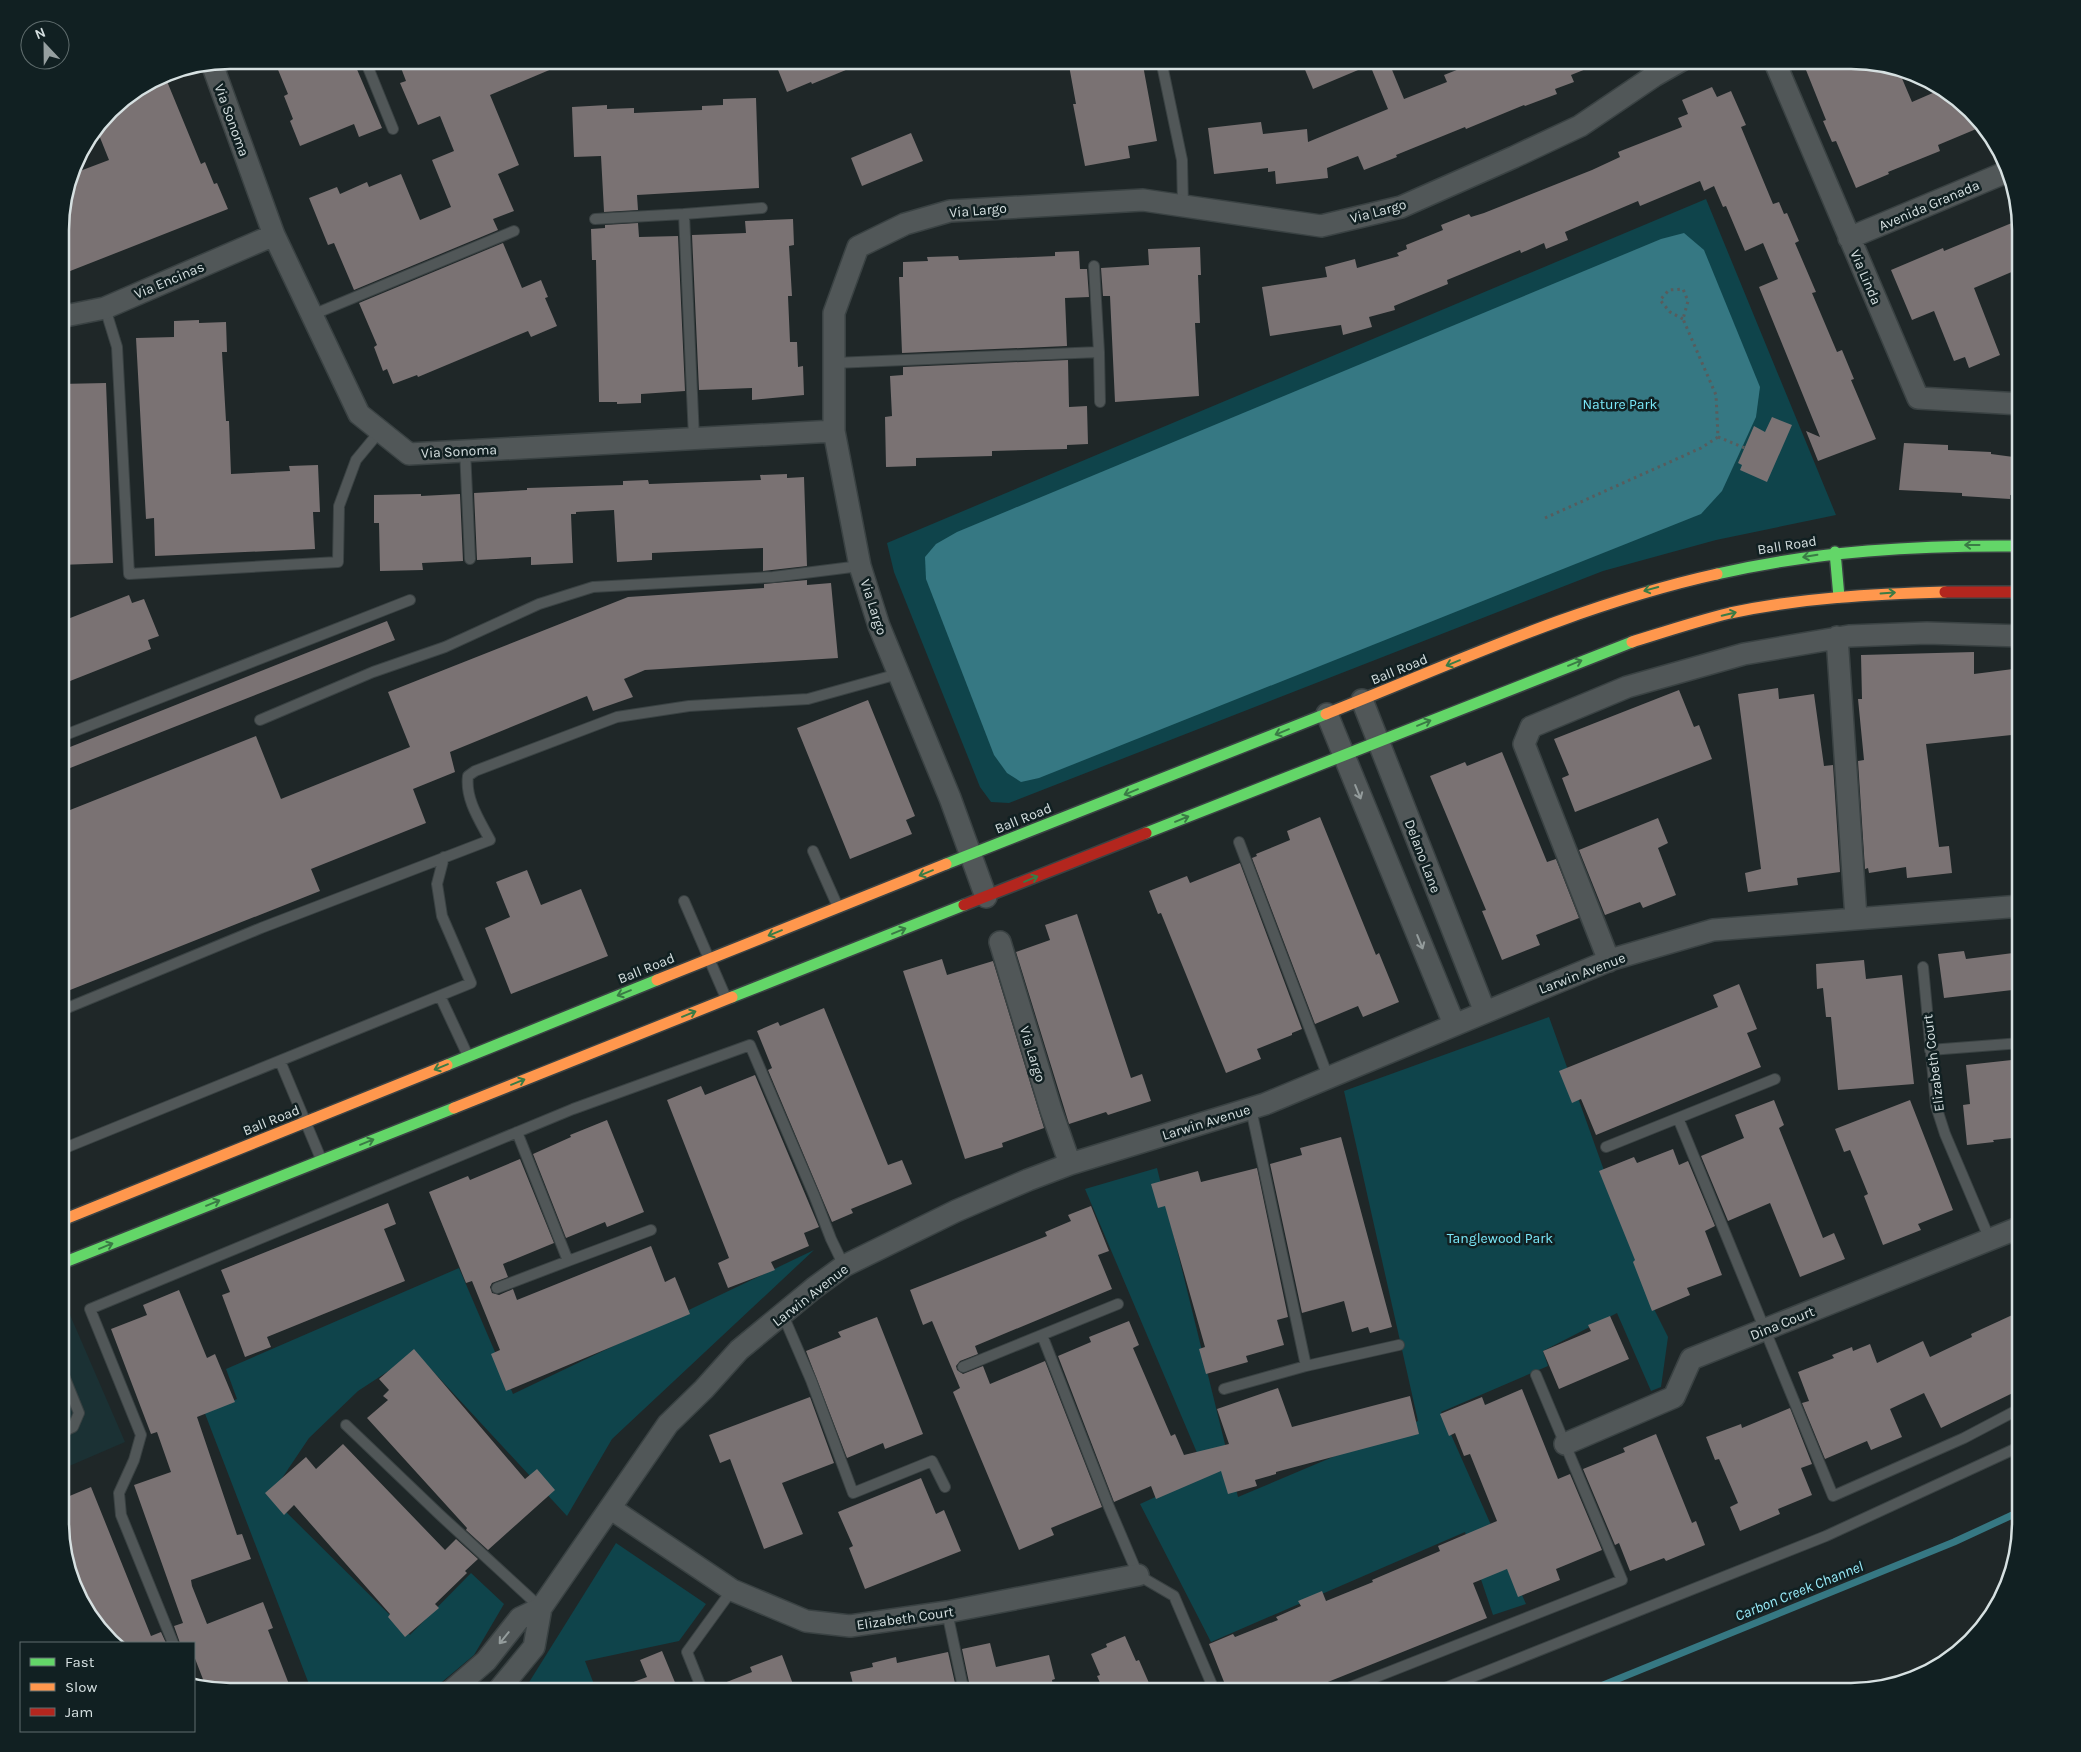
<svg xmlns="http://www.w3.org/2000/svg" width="2081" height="1752" viewBox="0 0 2081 1752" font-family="Karla,sans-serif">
<rect width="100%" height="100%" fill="#1f2728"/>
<!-- built -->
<path fill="#1b3134" d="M64,1301L125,1442L60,1470V1302Z"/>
<!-- green -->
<path fill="#0f444b" d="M1706,199L1836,515L1716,540L1603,571L1009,803L991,802L980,787L894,572L887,543Z
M1549,1017L1653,1307L1668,1337L1661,1387L1651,1391L1617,1313L1543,1351L1548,1366L1441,1412L1526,1604L1493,1615L1465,1532L1211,1642L1140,1504L1206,1474L1085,1189L1157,1168L1238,1497L1418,1421L1344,1091Z
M814,1250L612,1439L567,1516L416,1353L358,1391L309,1438L270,1496L410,1635L471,1573L504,1604L474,1655L430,1692H312L204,1411L237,1399L226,1369L459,1268L513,1394Z
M616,1543L706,1604L679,1641L585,1661L597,1692H523Z"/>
<!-- water -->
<path fill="#367883" d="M1684,233L1704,250L1760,387L1756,417L1722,491L1701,514L1039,778L1021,782L1007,773L994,755L926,579L925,557L936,544L957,532L1661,239Z"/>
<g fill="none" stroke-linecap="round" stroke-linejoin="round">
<!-- stream -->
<path stroke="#367883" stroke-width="7" d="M1586,1692L1954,1542L2021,1511"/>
</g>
<!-- building -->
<path fill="#7a7273" d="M274,60H353L382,128L359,137L354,124L300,146L290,121L293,119L284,96L288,94Z
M398,60H573L490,95L519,165L498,174L514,211L493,219L498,230L354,290L334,243L328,245L309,198L337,187L340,194L367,182L369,187L401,174L420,220L451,207L432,160L454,151L440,116L418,125L400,83L406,81Z
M774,60H870L812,84L811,82L787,92Z
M1068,60H1142L1157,141L1128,146L1130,158L1085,166L1073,104H1076Z
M1301,60H1388L1404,99L1447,82L1444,75L1482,60L1606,61L1571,75L1574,82L1555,89L1557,94L1525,106L1524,105L1466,129L1465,127L1396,155L1397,157L1364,170L1358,156L1327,168L1328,178L1276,184L1275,171L1268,172V168L1214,174L1208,128L1261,122L1263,134L1307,129L1308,142L1388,109L1370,65L1313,89Z
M1802,60H1851L1898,69L1912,102L1942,89L1963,102L1981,127L1938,145L1940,151L1888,172L1889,174L1856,188L1836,141L1832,142L1823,121L1826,120Z
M164,74L201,164L205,162L214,184L217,183L228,209L60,275V219L72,174L109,160L97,130L118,102Z
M1712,87L1717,97L1731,91L1746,125L1741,127L1773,204L1779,202L1784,214L1787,213L1799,241L1795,243L1816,292L1812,293L1837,352L1842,350L1854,379L1851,380L1876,439L1818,461L1806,431L1820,437L1759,287L1778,279L1763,243L1745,251L1726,206L1723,207L1714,186L1704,191L1700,181L1640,206L1638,201L1565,232L1568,240L1546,249L1544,243L1521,253L1520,250L1447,280L1448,284L1394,306L1395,310L1369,317L1372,327L1343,335L1341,325L1270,336L1262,287L1327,277L1325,267L1355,259L1357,268L1399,256L1397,253L1407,249L1406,245L1443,230L1441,225L1469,214L1471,217L1484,213L1592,170L1620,157L1618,152L1682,127L1678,118L1688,114L1682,100Z
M756,98L759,188L637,195L638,210L604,212L601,156L574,157L572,107L607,105V109L634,108V113L702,110V106L723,105V99Z
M911,133L923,161L862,186L851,158Z
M793,219L794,245L789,246L792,296H788L790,342H797L798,367L803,366L804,395L752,400V388L699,390L692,235L746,233L745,221Z
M2019,220L2021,230V268L1974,288L2000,355L1969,368L1965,357L1954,361L1934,311L1912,320L1891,270L1943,248L1944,251Z
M638,223L639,237L678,236L685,391L641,394V403L617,404V402H599L596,260H592L591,229L605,228V225Z
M503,243L522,288L541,280L548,297L545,298L557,326L531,337L528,331L418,377L417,375L393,384L387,369L383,371L374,347L377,345L359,303Z
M1200,247L1201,275H1198L1200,323H1195L1199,396L1115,402L1110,296H1103L1101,268L1149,265L1148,249Z
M1079,251L1080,269H1087L1089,297L1065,298L1067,346L902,353L899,277H903V262L928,261L927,257L958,256L959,260L1055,256V252Z
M199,320V323L226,322L227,352H222L226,421H229L231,474L290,471L289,466L318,465L320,512H313L315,549L155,556L154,518L146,519L136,338L174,337V321Z
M1068,360L1069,407L1087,406L1088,444L1067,445V449L992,451V456L916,458V466L886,467L885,417L892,416L890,376L903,375V367Z
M106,383L113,563L60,565V384Z
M1772,417L1792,425L1767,482L1740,470L1742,465L1738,463L1754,426L1765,432Z
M1904,443L1948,445V450L1991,452V454L2021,458L2019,496L2010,495V499L1962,496V493L1899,490Z
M787,474V478L804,477L807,566L763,571V548L652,553V560L617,562L614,510L576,512V514H571L573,563L531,565V557L477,560L474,493L527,490V488L623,485V481L648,480L649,484L761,480L760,475Z
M421,494V496L460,494L463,561L422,563L423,570L380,571L379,523H374V495Z
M807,580V585L831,583L838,658L645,670L624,679L633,697L593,711L587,696L450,752L455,772L413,789L426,823L311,869L320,891L60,994V814L256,736L281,799L410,747L388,692L628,597L764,588V584Z
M129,595L132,603L144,599L159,636L148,640L151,649L60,685V622Z
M387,621L395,640L60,772V751Z
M1974,652V674L2021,668V734L1926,744L1939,847L1949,846L1952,873L1907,878L1906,867L1869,873L1868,868L1865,869L1858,761L1864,760L1858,699H1862L1861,655Z
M1778,688L1779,699L1814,694L1824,766L1833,765L1840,872L1797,878L1798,885L1748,892L1745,873L1761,869L1738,694Z
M1679,690L1694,727L1699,725L1712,759L1575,812L1562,778L1569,775L1554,739Z
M868,700L915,816L906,820L912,834L850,859L797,728Z
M1502,752L1547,862L1556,859L1579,918L1536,935L1540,945L1502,960L1482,911L1486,910L1430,776L1465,762L1467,766Z
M1320,817L1376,955L1379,953L1399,1002L1363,1017L1358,1006L1315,1024L1252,858L1257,856L1256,854L1290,840L1287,831Z
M1658,818L1668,843L1658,848L1676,895L1643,908L1640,902L1605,915L1579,850Z
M1240,863L1302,1029L1292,1033V1035L1257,1049L1261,1059L1226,1073L1161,913L1158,914L1149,891L1187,876L1190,883Z
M527,870L541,905L581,889L608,956L511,994L485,928L510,917L496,882Z
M1077,914L1131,1078L1142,1074L1151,1101L1108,1115L1106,1112L1069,1124L1016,952L1050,940L1045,925Z
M1964,951L1966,959L2021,952V989L1944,998L1938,954Z
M942,959L947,975L993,961L1044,1128L1002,1143L1003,1147L965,1159L903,971Z
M1864,960L1866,979L1902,975L1914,1084L1838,1090L1831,1017H1826L1823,988L1817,989L1816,964Z
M1739,984L1757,1029L1747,1033L1761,1067L1596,1135L1581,1099L1572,1103L1559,1071L1718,1007L1713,995Z
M824,1008L888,1165L902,1160L912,1184L851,1209L853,1213L832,1222L768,1070L772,1068L757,1031L778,1022L780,1026Z
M2021,1059V1137L1993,1140L1994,1142L1967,1145L1963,1105L1970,1104L1966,1065Z
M755,1075L819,1227L804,1233L809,1246L771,1262L775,1270L728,1288L718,1263L729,1258L667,1100L701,1086L705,1095Z
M1774,1100L1784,1125L1779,1128L1823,1238L1834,1233L1845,1259L1800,1277L1770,1203L1728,1221L1701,1156L1744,1138L1735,1115Z
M1910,1100L1953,1210L1918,1224L1921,1230L1883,1245L1864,1196L1868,1194L1850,1150L1844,1152L1835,1129Z
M607,1120L644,1212L607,1227L605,1222L566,1238L533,1154L571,1137L570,1135Z
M1341,1137L1392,1327L1370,1333L1368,1327L1352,1332L1344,1301L1302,1313L1270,1164L1302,1155L1300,1148Z
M1673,1149L1679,1165L1688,1161L1715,1226L1705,1231L1722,1275L1687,1288L1690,1295L1652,1311L1633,1262L1635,1260L1599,1171L1634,1157L1637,1163Z
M520,1159L554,1243L503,1264L508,1277L492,1283L490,1287L492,1293L499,1295L513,1289L517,1300L651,1246L665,1282L675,1277L690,1314L506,1391L491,1354L500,1350L472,1281L466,1283L429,1192L468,1176L470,1180Z
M1257,1168L1288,1317L1277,1320L1284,1345L1246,1356L1248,1362L1206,1374L1199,1349L1205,1347L1165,1206L1158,1208L1151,1184L1198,1171L1201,1182Z
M388,1203L396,1224L384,1229L405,1281L267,1337L271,1347L245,1357L222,1295L230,1292L221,1270Z
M1091,1206L1109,1251L1098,1255L1112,1289L975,1346L978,1354L960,1361L956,1366L957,1370L963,1374L983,1366L990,1384L1045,1361L1102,1507L1051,1528L1054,1535L1019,1550L953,1392L960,1388L932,1321L923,1325L910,1290L1047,1236L1045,1232L1071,1221L1068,1215Z
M179,1290L207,1358L215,1354L235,1402L197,1417L237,1535L242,1534L251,1559L191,1580L192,1586L207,1624L263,1602L273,1628L268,1630L292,1692H230L206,1687L194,1656V1643H180L174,1626L183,1623L134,1485L171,1472L157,1432L151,1434L111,1329L147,1315L143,1305Z
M2021,1311V1389L1941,1428L1924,1393L1890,1409L1902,1437L1871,1450L1867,1441L1825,1459L1802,1403L1809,1401L1798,1372L1834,1358L1832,1355L1852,1347L1853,1351L1870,1344L1877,1363L1923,1341L1930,1357L1972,1337L1971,1334Z
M1610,1316L1629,1359L1559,1389L1543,1351L1591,1331L1588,1325Z
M877,1317L923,1434L885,1449L883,1443L847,1458L806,1351L841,1337L838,1332Z
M1129,1321L1139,1345L1133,1348L1171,1436L1175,1434L1184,1455L1229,1444L1217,1409L1278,1388L1292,1427L1410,1396L1419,1434L1276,1472V1474L1255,1480L1257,1486L1228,1494L1221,1471L1156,1499L1151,1486L1114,1502L1058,1356L1091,1342L1089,1337Z
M414,1349L525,1479L537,1469L555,1490L488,1550L466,1530L467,1528L367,1418L388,1400L383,1396L389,1390L379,1379Z
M1522,1389L1558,1479L1570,1474L1602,1550L1556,1569L1560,1580L1518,1597L1507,1569L1473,1583L1487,1618L1303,1692H1228L1209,1644L1233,1634L1235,1637L1278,1620L1276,1617L1301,1606L1298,1601L1322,1591L1326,1601L1373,1582L1372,1580L1440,1551L1438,1546L1497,1521L1470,1454L1464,1456L1455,1433L1449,1436L1440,1414L1482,1397L1485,1405Z
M810,1397L834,1463L782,1483L803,1534L764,1549L730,1459L720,1463L709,1435Z
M1790,1408L1812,1464L1801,1468L1812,1495L1778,1509L1780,1514L1740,1531L1730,1507L1738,1503L1719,1459L1715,1460L1706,1437L1741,1424L1742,1428Z
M1656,1434L1692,1523L1696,1521L1705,1545L1666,1561L1664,1558L1630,1571L1619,1543L1615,1545L1583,1469L1625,1452L1623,1448Z
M343,1444L445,1550L456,1539L478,1559L465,1571L467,1573L435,1604L439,1608L405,1637L388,1617L390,1614L294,1505L284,1515L265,1493L306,1457L316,1469Z
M921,1478L936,1514L944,1510L961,1551L865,1589L849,1548L853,1546L838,1512Z
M91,1487L151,1636L161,1632L166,1643H113L77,1597L60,1533V1500Z
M1125,1636L1136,1661L1139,1660L1149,1683L1146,1684L1149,1692H1104L1097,1676L1100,1675L1091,1654L1107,1647L1106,1644Z
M990,1643L996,1667L1049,1655L1055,1679L1052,1680L1054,1692H971L962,1649Z
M662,1651L679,1692H612V1690L647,1677L640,1660Z
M948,1652L957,1692H855L850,1672L873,1667L872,1663L896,1657L897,1663Z
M782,1655L796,1692H710L709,1689L752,1672L750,1667Z"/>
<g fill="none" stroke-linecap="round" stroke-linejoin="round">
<!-- lane casing -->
<g stroke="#3a4243" stroke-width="12">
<path id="lane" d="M365,60L393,129
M1161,60L1182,160L1183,207
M684,214L762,208
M595,219L684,214L694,438
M105,308L117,347L129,574L338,562L339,506L356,460L380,431
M312,315L514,231
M1099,352L1100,402
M834,363L1099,352L1094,266
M465,450L470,559
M260,720L373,672L445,647L539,604L593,587L773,577L860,566
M60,737L410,600
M1239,842L1328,1077
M813,851L838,907
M684,901L726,998
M1923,967L1936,1106L1945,1134L1990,1240
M440,996L468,1056
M60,1011L261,928L490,840C480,821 465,799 468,776L475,771L617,717L689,706L808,699L898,674
M1930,1050L2021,1043
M280,1061L321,1159
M1251,1109L1306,1366L1399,1345
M1678,1118L1833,1496L1964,1438L2021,1408
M1606,1147L1775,1079
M60,1150L471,983L442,916L437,884L444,857
M568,1261L651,1230
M497,1288L568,1261L517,1132
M783,1315L811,1380L853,1493L932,1461L945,1487
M1042,1335L1109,1507L1138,1575L1174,1596L1215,1692
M963,1367L1118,1304
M1224,1389L1306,1366
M346,1425L439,1514L541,1608
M60,1433L73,1427L79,1413L60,1366
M947,1612L964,1692
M173,1643L121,1515L119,1493L134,1460L141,1435L90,1309L573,1109L750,1045L814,1195L831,1239L844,1266
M703,1692L687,1652L732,1590
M1338,1692L1622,1580L1536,1375
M1435,1692L1826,1536L2021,1446"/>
</g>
<!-- street casing -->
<g stroke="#3a4243" stroke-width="24">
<path id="street" d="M1774,60L1918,398L2021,404
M212,64L274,235L359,414L409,454L834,431
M1849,238L2009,171
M60,317L105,308L274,235
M1837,637L1856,918
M1362,700L1485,1012
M1327,714L1454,1024
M986,897L950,798L879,626L860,566L834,431V313L858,247L905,224L950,211L1143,200L1321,226L1401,207L1514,157L1580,126L1654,76L1682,60
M1000,942L1051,1110L1070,1164
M1609,961L1524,744L1531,727L1627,687L1744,654L1849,636L1927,633L2021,636
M1565,1444L1674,1397L1691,1359L2021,1227
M610,1508L732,1590L806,1621L850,1626L947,1612L1138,1575
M450,1692L486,1661L520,1618L541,1608
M497,1692L534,1647L541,1608L668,1424L704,1389L739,1350L814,1288L844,1266L956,1211L1028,1180L1070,1164L1265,1104L1613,959L1713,930L2021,906"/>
</g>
<!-- fast casing -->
<g stroke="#3a4243" stroke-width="14">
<path id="fast" d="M1835,552L1839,597
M1717,574C1817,551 1918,545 2021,546
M1146,833L1632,642
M946,864L1326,714
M732,997L964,905
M447,1065L657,980
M60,1264L454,1108"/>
</g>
<!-- slow casing -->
<g stroke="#3a4243" stroke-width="14">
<path id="slow" d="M1632,642C1664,632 1697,621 1730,613C1800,598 1873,594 1945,592
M1326,714C1454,663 1581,604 1717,574
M657,980L946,864
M454,1108L732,997
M60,1221L447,1065"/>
</g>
<!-- jam casing -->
<g stroke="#3a4243" stroke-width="14">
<path id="jam" d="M1945,592H2021
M964,905L1146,833"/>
</g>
<!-- path -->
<path stroke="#575c5d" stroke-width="3" stroke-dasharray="2.5 4" stroke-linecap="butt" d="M1718,437L1745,448
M1545,518L1701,448L1718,437L1716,395L1683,319L1688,301L1683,289L1669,290L1660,300L1670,312L1683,319"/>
<!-- lane -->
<use href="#lane" stroke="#515758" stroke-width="10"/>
<!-- street -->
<use href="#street" stroke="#515758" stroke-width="21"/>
<!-- fast -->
<use href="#fast" stroke="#63d668" stroke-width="11"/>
<!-- slow -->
<use href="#slow" stroke="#ff974d" stroke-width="11"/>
<!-- jam -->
<use href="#jam" stroke="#b3261e" stroke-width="11"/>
</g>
<!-- one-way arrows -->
<defs><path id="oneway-shaft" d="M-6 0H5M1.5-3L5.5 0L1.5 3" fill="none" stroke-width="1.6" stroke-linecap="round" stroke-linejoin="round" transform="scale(1.25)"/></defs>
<g stroke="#3a7b45">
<use href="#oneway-shaft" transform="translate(1972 545) rotate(-180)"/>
<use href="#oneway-shaft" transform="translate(1810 556) rotate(171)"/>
<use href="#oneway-shaft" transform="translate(1651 589) rotate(165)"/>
<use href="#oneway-shaft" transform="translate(1888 593) rotate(-4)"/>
<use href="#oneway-shaft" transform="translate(1729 614) rotate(-13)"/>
<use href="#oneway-shaft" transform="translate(1453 663) rotate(158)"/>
<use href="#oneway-shaft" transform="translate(1575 663) rotate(-22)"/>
<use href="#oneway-shaft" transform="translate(1424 723) rotate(-22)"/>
<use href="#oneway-shaft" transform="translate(1282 732) rotate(158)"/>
<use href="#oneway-shaft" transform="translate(1131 792) rotate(158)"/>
<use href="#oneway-shaft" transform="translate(1182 819) rotate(-22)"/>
<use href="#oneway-shaft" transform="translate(926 873) rotate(158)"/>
<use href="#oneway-shaft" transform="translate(1031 879) rotate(-22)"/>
<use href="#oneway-shaft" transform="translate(899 931) rotate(-22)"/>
<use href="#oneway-shaft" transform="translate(775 933) rotate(158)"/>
<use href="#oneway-shaft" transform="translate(624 993) rotate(158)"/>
<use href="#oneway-shaft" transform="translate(689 1014) rotate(-22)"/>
<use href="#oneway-shaft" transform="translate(441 1067) rotate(158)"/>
<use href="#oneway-shaft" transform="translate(518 1082) rotate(-22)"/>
<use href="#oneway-shaft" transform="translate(367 1142) rotate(-22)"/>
<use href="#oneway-shaft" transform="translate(213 1203) rotate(-22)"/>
<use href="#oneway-shaft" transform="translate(106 1246) rotate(-22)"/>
</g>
<g stroke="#949c9c">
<use href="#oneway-shaft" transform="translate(1358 792) rotate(68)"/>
<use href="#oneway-shaft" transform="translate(1420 942) rotate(68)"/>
<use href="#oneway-shaft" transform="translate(504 1638) rotate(129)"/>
</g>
<g text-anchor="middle" stroke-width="5" stroke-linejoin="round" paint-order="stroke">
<!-- street labels -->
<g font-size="14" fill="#d6e0e1" stroke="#112022">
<text transform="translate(232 120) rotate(70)" y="5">Via Sonoma</text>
<text transform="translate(1929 205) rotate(-23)" y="5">Avenida Granada</text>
<text transform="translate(978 210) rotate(-5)" y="5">Via Largo</text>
<text transform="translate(1378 211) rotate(-15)" y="5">Via Largo</text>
<text transform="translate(1866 277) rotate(67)" y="5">Via Linda</text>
<text transform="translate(169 280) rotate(-23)" y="5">Via Encinas</text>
<text transform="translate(459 451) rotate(-3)" y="5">Via Sonoma</text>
<text transform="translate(1787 545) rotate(-9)" y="5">Ball Road</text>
<text transform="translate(874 607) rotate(72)" y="5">Via Largo</text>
<text transform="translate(1399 669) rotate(-22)" y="5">Ball Road</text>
<text transform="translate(1023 818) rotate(-22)" y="5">Ball Road</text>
<text transform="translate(1423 856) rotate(69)" y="5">Delano Lane</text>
<text transform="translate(646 968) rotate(-22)" y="5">Ball Road</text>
<text transform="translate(1582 973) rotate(-21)" y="5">Larwin Avenue</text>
<text transform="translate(1033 1054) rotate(73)" y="5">Via Largo</text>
<text transform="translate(1933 1063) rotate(-97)" y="5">Elizabeth Court</text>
<text transform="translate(271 1120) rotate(-22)" y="5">Ball Road</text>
<text transform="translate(1206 1122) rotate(-17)" y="5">Larwin Avenue</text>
<text transform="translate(810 1295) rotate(-38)" y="5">Larwin Avenue</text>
<text transform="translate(1782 1323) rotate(-22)" y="5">Dina Court</text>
<text transform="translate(905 1618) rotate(-8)" y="5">Elizabeth Court</text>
</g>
<!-- park labels -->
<g font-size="14" fill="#7ae8f9" stroke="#112022">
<text x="1620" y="409">Nature Park</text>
<text x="1500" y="1243">Tanglewood Park</text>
</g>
<!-- water labels -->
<g font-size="15" font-style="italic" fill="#98ebf9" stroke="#112022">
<text transform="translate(1799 1591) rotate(-22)" y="5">Carbon Creek Channel</text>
</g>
</g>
<!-- crop -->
<path d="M0 0H2081V1752H0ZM230 69H1851A161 161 0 0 1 2012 230V1522A161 161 0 0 1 1851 1683H230A161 161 0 0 1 69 1522V230A161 161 0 0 1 230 69Z" fill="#112022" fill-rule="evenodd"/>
<path fill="none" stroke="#d6e0e1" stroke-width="2.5" d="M230 69H1851A161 161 0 0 1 2012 230V1522A161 161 0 0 1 1851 1683H230A161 161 0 0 1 69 1522V230A161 161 0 0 1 230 69Z"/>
<!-- legend -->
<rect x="20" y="1642" width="175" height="90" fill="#112022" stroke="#606d6e"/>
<rect x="30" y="1658" width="25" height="8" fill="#63d668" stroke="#606d6e"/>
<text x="65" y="1667" font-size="15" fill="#d6e0e1">Fast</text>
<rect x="30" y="1683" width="25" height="8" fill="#ff974d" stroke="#606d6e"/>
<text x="65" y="1692" font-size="15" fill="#d6e0e1">Slow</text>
<rect x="30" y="1708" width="25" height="8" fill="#b3261e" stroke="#606d6e"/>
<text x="65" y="1717" font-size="15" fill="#d6e0e1">Jam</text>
<!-- north arrow -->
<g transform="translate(45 45) rotate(338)"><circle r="24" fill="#112022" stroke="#606d6e"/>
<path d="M0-4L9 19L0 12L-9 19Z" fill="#969fa0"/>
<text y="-8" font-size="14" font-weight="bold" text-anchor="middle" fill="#d6e0e1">N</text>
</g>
</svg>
